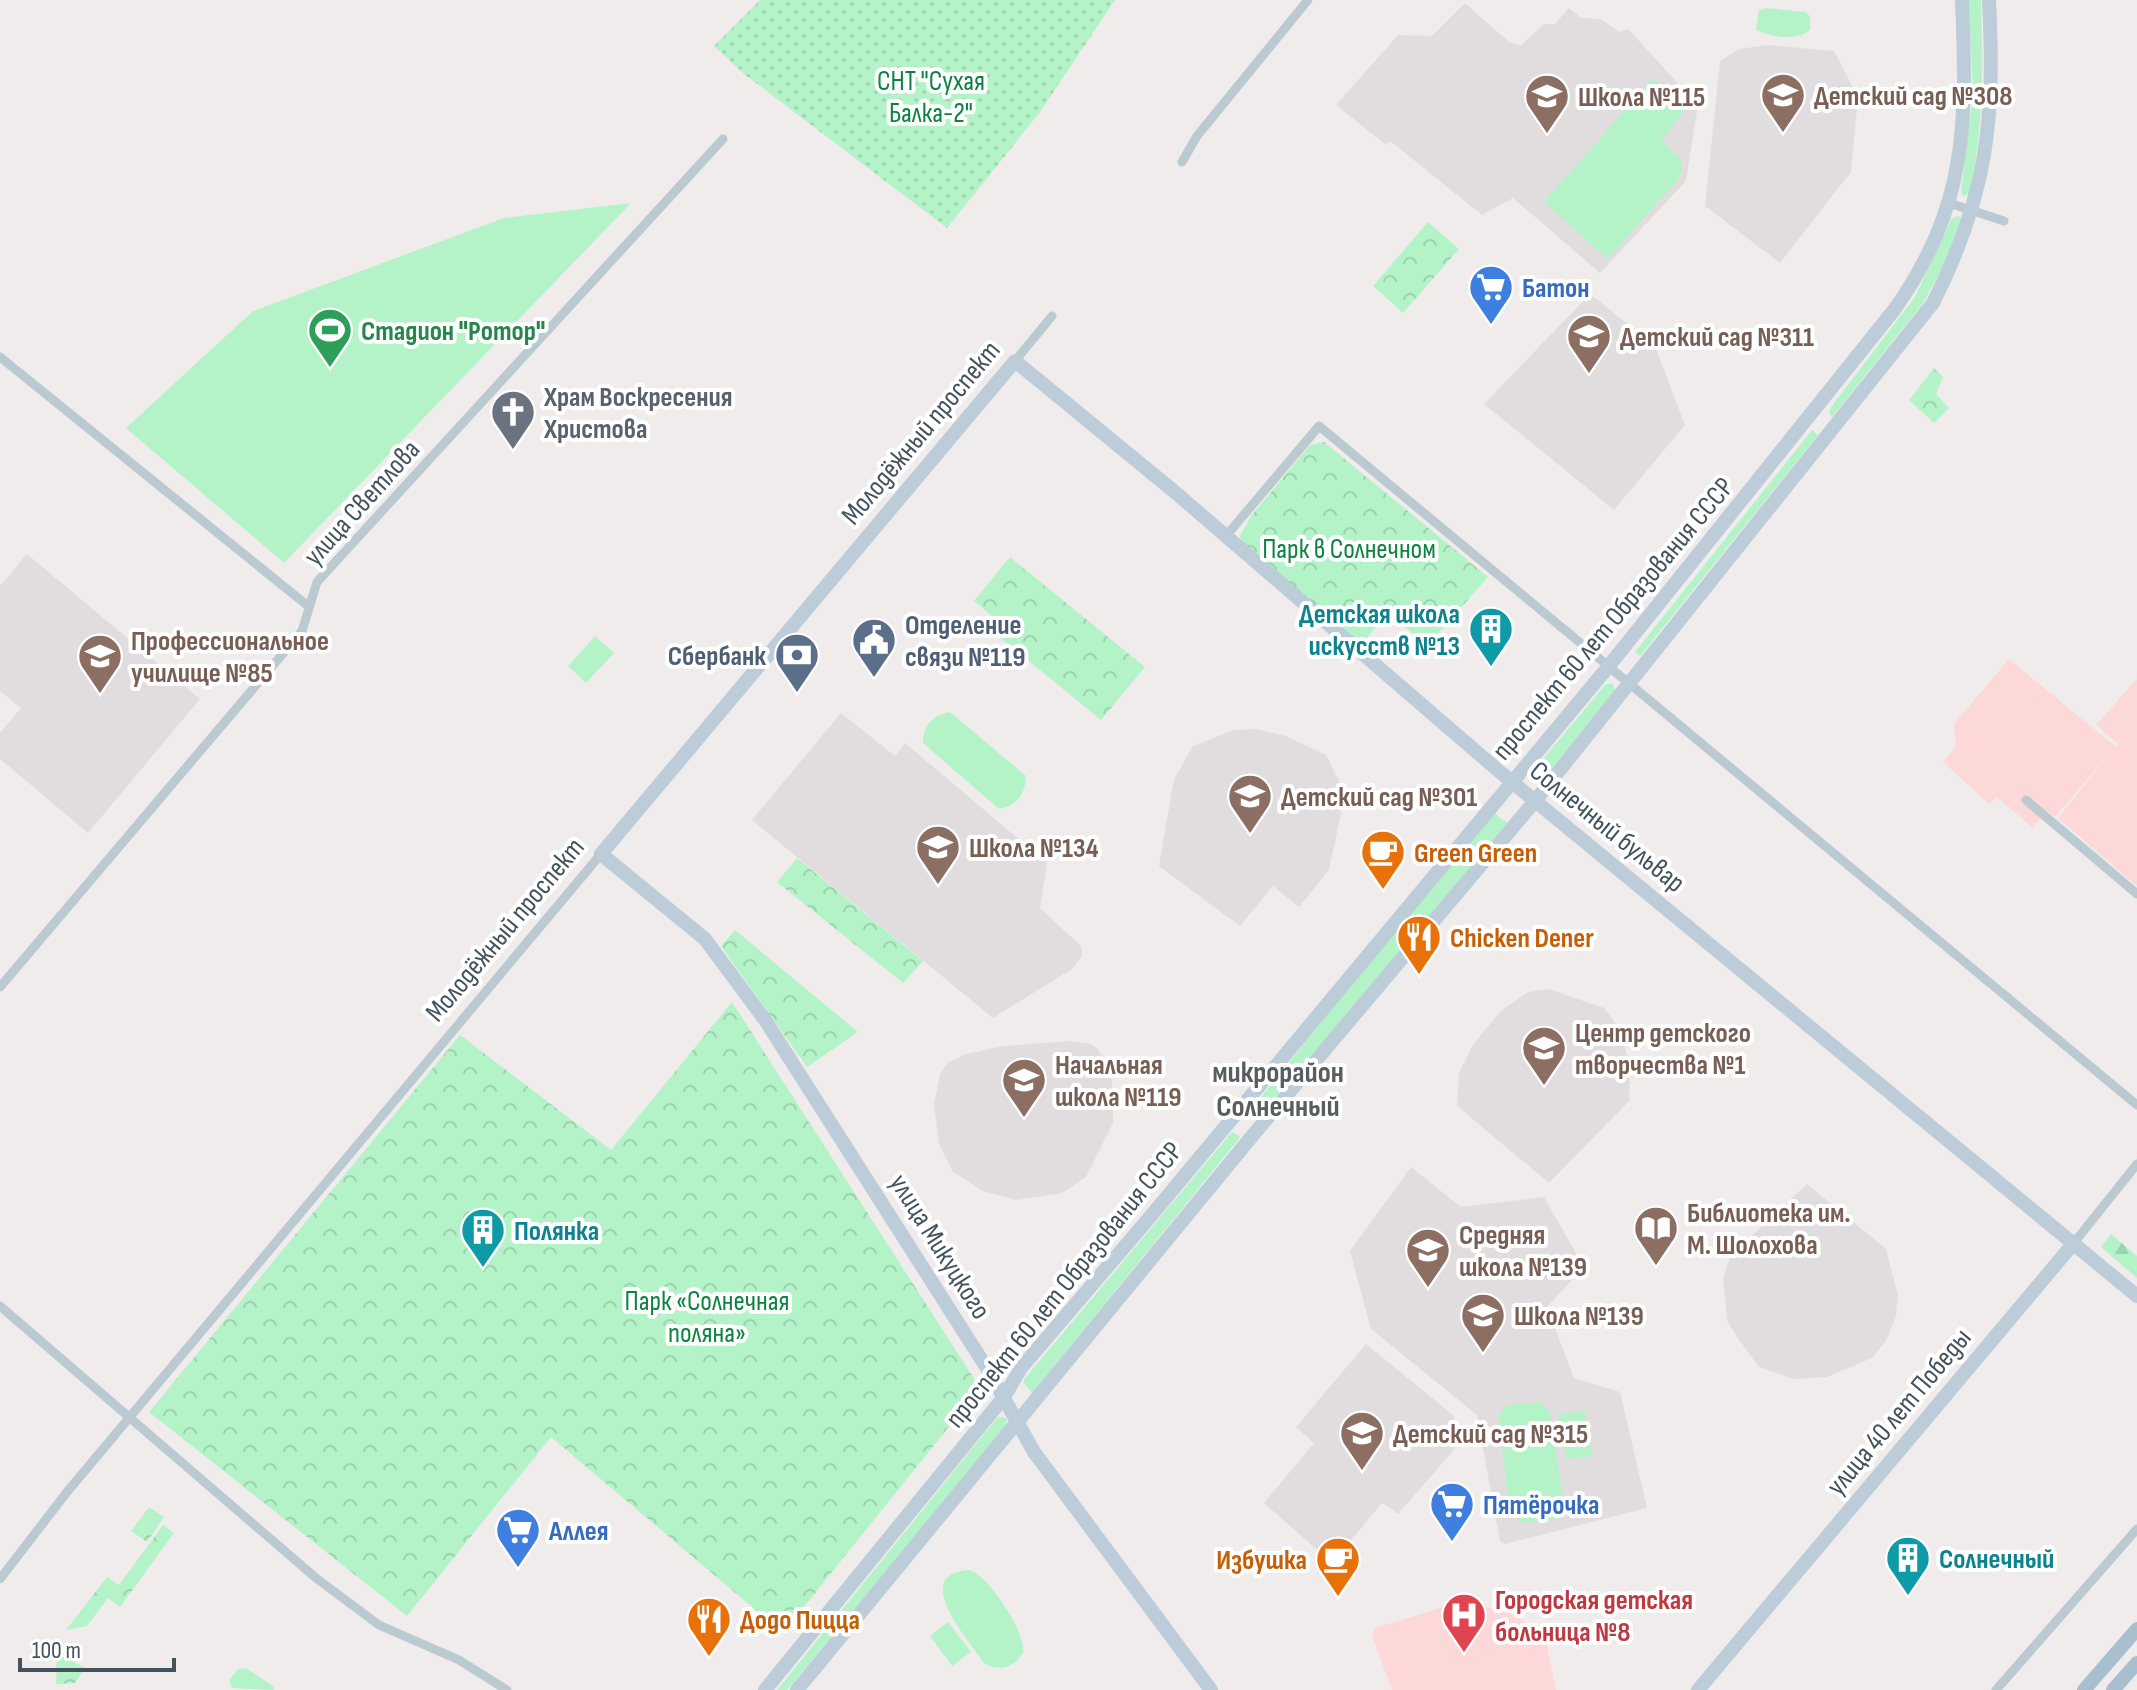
<svg xmlns="http://www.w3.org/2000/svg" width="2137" height="1690" viewBox="0 0 2137 1690" font-family="'Sofia Sans Condensed',sans-serif">
<defs>
<pattern id="forest-firs" width="22" height="20" patternUnits="userSpaceOnUse" patternTransform="scale(2)"><rect width="22" height="20" fill="#b4f3c8"/><path d="M5 1l3.5 6h-7zM16 11l3.5 6h-7z" fill="#9cd2ae"/></pattern>
<pattern id="park-crowns" width="20" height="18" patternUnits="userSpaceOnUse" patternTransform="scale(2)"><rect width="20" height="18" fill="#b4f3c8"/><path d="M2 6a3 3 0 1 1 6 0M12 15a3 3 0 1 1 6 0" fill="none" stroke="#9cd2ae"/></pattern>
<pattern id="garden-dots" width="8" height="8" patternUnits="userSpaceOnUse" patternTransform="scale(2)"><rect width="8" height="8" fill="#b4f3c8"/><path d="M2 2h.1M6 6h.1" fill="none" stroke="#9cd2ae" stroke-width="1.8" stroke-linecap="round"/></pattern>
</defs>
<rect width="100%" height="100%" fill="#f0ecec"/>
<!-- education -->
<path fill="#e1ddde" d="M1465,3L1509,42L1521,45L1544,24H1555L1569,8L1581,18L1601,19L1619,32L1628,29L1698,105L1686,181L1600,273L1513,198L1482,215L1390,141L1386,145L1336,105L1398,35L1432,36Z
M1768,45L1834,51L1858,97L1851,172L1780,263L1705,206L1720,61L1739,49Z
M1590,294L1655,346L1685,425L1614,510L1484,404Z
M27,554L200,699L88,833L0,759V733L21,708L0,691V586Z
M841,713L895,756L905,743L1047,863L1040,908L1081,946L1082,956L1072,969L993,1018L752,820Z
M1256,729L1286,736L1326,755L1339,781L1341,813L1329,870L1299,907L1273,886L1240,926L1159,866L1174,779L1193,746L1234,730Z
M1548,989L1604,1008L1619,1028L1630,1065L1629,1101L1549,1183L1457,1106L1459,1073L1474,1043L1501,1011L1528,992Z
M1071,1041L1091,1044L1098,1049L1112,1076L1113,1123L1086,1177L1062,1193L1017,1200L983,1191L953,1172L939,1144L934,1105L940,1074L948,1063L966,1054L1004,1046Z
M1411,1167L1461,1207L1544,1197L1584,1267L1547,1307L1574,1378L1620,1392L1647,1508L1505,1544L1500,1541L1477,1415L1371,1329L1350,1251Z
M1807,1184L1886,1249L1898,1296L1896,1316L1886,1341L1872,1358L1827,1377L1794,1379L1759,1367L1737,1337L1727,1320L1723,1279L1730,1256Z
M1366,1344L1453,1415L1460,1443L1398,1514L1382,1503L1332,1563L1264,1503L1314,1443L1296,1427Z"/>
<!-- medical -->
<path fill="#fdd8d8" d="M2009,659L2116,747L2118,744L2096,725L2137,679V886L2058,818L2115,747L2055,817L2047,811L2033,828L1997,797L1989,804L1943,762L1956,746L1954,724Z
M1472,1603L1515,1615L1545,1636L1556,1690H1392L1372,1636L1375,1628L1453,1604Z"/>
<!-- grass -->
<path fill="#b4f3c8" d="M1969,0H1981C1983,66 1984,128 1969,194L1963,196L1961,192L1973,94Z
M1767,8L1805,12L1810,16V30C1798,41 1769,38 1756,29L1759,10Z
M1653,78L1687,108L1661,140L1682,160L1680,177L1608,259L1544,202Z
M631,203L284,563L126,428L253,311L504,218Z
M1959,216L1961,219L1946,261L1923,303L1832,417L1829,413L1831,407L1915,297L1952,218Z
M1812,430L1818,435L1640,656L1635,652Z
M595,636L614,653L586,683L568,666Z
M1606,684H1613L1615,691L1543,779L1532,780L1533,771Z
M950,712L1026,776C1025,795 1018,804 999,809L923,743C923,725 933,715 950,712Z
M1493,812L1507,823L1413,935L1400,925Z
M1396,930L1409,940L1290,1080L1281,1072Z
M1277,1077L1286,1084L1259,1116L1252,1118L1250,1111Z
M1232,1132L1240,1136L1238,1140L1032,1393L1023,1382L1026,1377Z
M1540,1402L1550,1412L1565,1509L1554,1520L1522,1523L1510,1512L1498,1416L1507,1405Z
M1585,1411L1592,1456L1566,1459L1559,1414Z
M1003,1417L1007,1419L1006,1427L787,1690H777L997,1418Z
M969,1570C988,1574 1027,1634 1023,1653C1014,1667 1001,1672 985,1664C971,1643 908,1574 969,1570Z
M948,1622L971,1652L952,1666L930,1636Z
M246,1668L273,1686L274,1690L232,1688L229,1680L238,1669Z"/>
<!-- forest -->
<path fill="url(#forest-firs)" d="M2111,1234L2137,1256V1278L2101,1247Z"/>
<!-- park -->
<path fill="url(#park-crowns)" d="M1428,222L1459,249L1403,313L1373,286Z
M1934,368L1943,377L1936,394L1949,408L1934,423L1909,400Z
M1324,442L1488,577L1428,645L1388,614L1361,644L1242,544L1240,536L1251,516L1310,445Z
M1010,557L1145,667L1101,720L997,635L1004,626L974,601Z
M797,858L923,961L903,983L777,882Z
M735,930L858,1032L807,1067L721,946Z
M732,1002L980,1388L783,1633L551,1437L407,1616L149,1412L460,1035L611,1150Z
M149,1507L164,1517L147,1542L131,1531Z
M163,1525L174,1533L120,1607L108,1598L87,1626L66,1630L107,1577L119,1585Z
M57,1657H65L85,1668L75,1683L56,1684Z"/>
<!-- garden -->
<path fill="url(#garden-dots)" d="M760,0H1115L1040,112L947,228L743,73L714,46Z"/>
<g fill="none" stroke-linecap="round" stroke-linejoin="round">
<!-- street -->
<path stroke="#bbc9d1" stroke-width="9" d="M1182,162L1197,136L1308,0
M1949,203L2004,221
M0,357L308,606
M1015,361L1052,316
M1226,536L1319,426L2137,1105
M2026,800L2137,894
M0,987L302,631L317,582L723,139
M2073,1244L2137,1164
M0,1306L316,1578L379,1625L459,1660L507,1690
M0,1579L67,1492L601,854
M1996,1690L2137,1529"/>
<!-- secondary -->
<path stroke="#bcccd8" stroke-width="14" d="M765,1690L1004,1397L1021,1368L1150,1217L1608,667L1894,310C1968,206 1967,123 1962,0
M797,1690L1253,1135L1535,801L1933,303C1988,194 1995,120 1989,0
M1211,1690L1034,1452L990,1373L765,1020L705,939L601,854L1015,361L1176,493L1500,772L2137,1296
M1698,1690L2073,1244"/>
<!-- primary -->
<path stroke="#a8bfcf" stroke-width="14" d="M2084,1690L2137,1629
M2113,1690L2137,1663"/>
</g>
<!-- icons -->
<defs>
<g id="school-pin" transform="scale(2.3)"><path d="M0 17L-7.5 6A9.5 9.5 0 1 1 7.5 6Z" fill="#8d6e63" stroke="#fff"/><path d="M0-5L7-2L0 1L-7-2ZM-4 1L0 2.5L4 1V4Q0 6-4 4Z" fill="#fff"/></g>
<g id="supermarket-pin" transform="scale(2.3)"><path d="M0 17L-7.5 6A9.5 9.5 0 1 1 7.5 6Z" fill="#3f7fe0" stroke="#fff"/><path d="M-6-5.5h2.5l.6 2H6L4.5 2H-2.5L-4.4-4H-6ZM-1.5 3.2a1.3 1.3 0 1 0 .1 0ZM3 3.2a1.3 1.3 0 1 0 .1 0Z" fill="#fff"/></g>
<g id="stadium-pin" transform="scale(2.3)"><path d="M0 17L-7.5 6A9.5 9.5 0 1 1 7.5 6Z" fill="#2e9e5b" stroke="#fff"/><path d="M0-5a6.5 5 0 1 0 0 10a6.5 5 0 1 0 0-10ZM-3.5-1.8h7v3.6h-7Z" fill="#fff"/></g>
<g id="church-pin" transform="scale(2.3)"><path d="M0 17L-7.5 6A9.5 9.5 0 1 1 7.5 6Z" fill="#6b7280" stroke="#fff"/><path d="M-1.2-6h2.4v3.5h3.3v2.4h-3.3V6h-2.4V-.1h-3.3v-2.4h3.3Z" fill="#fff"/></g>
<g id="building-pin" transform="scale(2.3)"><path d="M0 17L-7.5 6A9.5 9.5 0 1 1 7.5 6Z" fill="#0f9aa8" stroke="#fff"/><path d="M-4-6H4V6H1V3H-1V6H-4ZM-2.5-4.3h1.7v1.8h-1.7ZM.8-4.3h1.7v1.8H.8ZM-2.5-1h1.7V.8h-1.7ZM.8-1h1.7V.8H.8Z" fill="#fff"/></g>
<g id="civic-pin" transform="scale(2.3)"><path d="M0 17L-7.5 6A9.5 9.5 0 1 1 7.5 6Z" fill="#5c6f8a" stroke="#fff"/><path d="M-.6-6.5H3V-4.5H.6V-3L4-1V1h2V6H-6V1h2V-1L-.6-3ZM-1.2 2.5V6h2.4V2.5Z" fill="#fff"/></g>
<g id="bank-pin" transform="scale(2.3)"><path d="M0 17L-7.5 6A9.5 9.5 0 1 1 7.5 6Z" fill="#5c6f8a" stroke="#fff"/><path d="M-6-4H6V4H-6ZM0-2.3a2.3 2.3 0 1 0 0 4.6a2.3 2.3 0 1 0 0-4.6Z" fill="#fff"/></g>
<g id="university-pin" transform="scale(2.3)"><path d="M0 17L-7.5 6A9.5 9.5 0 1 1 7.5 6Z" fill="#8d6e63" stroke="#fff"/><path d="M0-5L7-2L0 1L-7-2ZM-4 1L0 2.5L4 1V4Q0 6-4 4Z" fill="#fff"/></g>
<g id="cafe-pin" transform="scale(2.3)"><path d="M0 17L-7.5 6A9.5 9.5 0 1 1 7.5 6Z" fill="#e8710a" stroke="#fff"/><path d="M-5.5-4.5H6V0H3Q3 3.5 0 3.5H-2.5Q-5.5 3.5-5.5 0ZM3-3.2v2h1.7v-2ZM-6 4.5H4V6H-6Z" fill="#fff"/></g>
<g id="restaurant-pin" transform="scale(2.3)"><path d="M0 17L-7.5 6A9.5 9.5 0 1 1 7.5 6Z" fill="#e8710a" stroke="#fff"/><path d="M-5-6h1v4h1v-4h1v4h1v-4h1v5L-1.5 .5V6h-2V.5L-5-1ZM5-6V6H3V1.5H1.5Q1.5-4 5-6Z" fill="#fff"/></g>
<g id="library-pin" transform="scale(2.3)"><path d="M0 17L-7.5 6A9.5 9.5 0 1 1 7.5 6Z" fill="#8d6e63" stroke="#fff"/><path d="M-6-4Q-3-5.5-.7-3.5V5Q-3 3-6 4ZM6-4Q3-5.5 .7-3.5V5Q3 3 6 4Z" fill="#fff"/></g>
<g id="hospital-pin" transform="scale(2.3)"><path d="M0 17L-7.5 6A9.5 9.5 0 1 1 7.5 6Z" fill="#e0444e" stroke="#fff"/><path d="M-5-5h3v3.5h4V-5h3V5h-3V1.5h-4V5h-3Z" fill="#fff"/></g>
</defs>
<g fill-rule="evenodd">
<use href="#school-pin" x="1783" y="95"/>
<use href="#school-pin" x="1547" y="96"/>
<use href="#supermarket-pin" x="1491" y="287"/>
<use href="#stadium-pin" x="330" y="330"/>
<use href="#school-pin" x="1589" y="336"/>
<use href="#church-pin" x="513" y="412"/>
<use href="#building-pin" x="1491" y="629"/>
<use href="#civic-pin" x="874" y="640"/>
<use href="#bank-pin" x="797" y="655"/>
<use href="#university-pin" x="100" y="656"/>
<use href="#school-pin" x="1250" y="796"/>
<use href="#school-pin" x="938" y="847"/>
<use href="#cafe-pin" x="1383" y="852"/>
<use href="#restaurant-pin" x="1419" y="937"/>
<use href="#school-pin" x="1544" y="1048"/>
<use href="#school-pin" x="1024" y="1080"/>
<use href="#library-pin" x="1656" y="1228"/>
<use href="#building-pin" x="483" y="1230"/>
<use href="#school-pin" x="1428" y="1250"/>
<use href="#school-pin" x="1483" y="1315"/>
<use href="#school-pin" x="1362" y="1433"/>
<use href="#supermarket-pin" x="1452" y="1504"/>
<use href="#supermarket-pin" x="518" y="1530"/>
<use href="#building-pin" x="1908" y="1558"/>
<use href="#cafe-pin" x="1338" y="1559"/>
<use href="#hospital-pin" x="1464" y="1615"/>
<use href="#restaurant-pin" x="709" y="1619"/>
</g>
<g text-anchor="middle" stroke-width="8" stroke-linejoin="round" paint-order="stroke">
<!-- park labels -->
<g font-size="28" fill="#0c843f" stroke="#fff">
<text x="931" y="90">СНТ "Сухая<tspan x="931" dy="32">Балка-2"</tspan></text>
<text x="1349" y="558">Парк в Солнечном</text>
<text x="707" y="1310">Парк «Солнечная<tspan x="707" dy="32">поляна»</tspan></text>
</g>
<!-- education labels -->
<g font-size="28" font-weight="bold" fill="#785e54" stroke="#fff" text-anchor="start">
<text x="1814" y="105">Детский сад №308</text>
<text x="1578" y="106">Школа №115</text>
<text x="1620" y="346">Детский сад №311</text>
<text x="131" y="650">Профессиональное<tspan x="131" dy="32">училище №85</tspan></text>
<text x="1281" y="806">Детский сад №301</text>
<text x="969" y="857">Школа №134</text>
<text x="1575" y="1042">Центр детского<tspan x="1575" dy="32">творчества №1</tspan></text>
<text x="1055" y="1074">Начальная<tspan x="1055" dy="32">школа №119</tspan></text>
<text x="1687" y="1222">Библиотека им.<tspan x="1687" dy="32">М. Шолохова</tspan></text>
<text x="1459" y="1244">Средняя<tspan x="1459" dy="32">школа №139</tspan></text>
<text x="1514" y="1325">Школа №139</text>
<text x="1393" y="1443">Детский сад №315</text>
</g>
<!-- shop labels -->
<g font-size="28" font-weight="bold" fill="#366cbe" stroke="#fff" text-anchor="start">
<text x="1522" y="297">Батон</text>
<text x="1483" y="1514">Пятёрочка</text>
<text x="549" y="1540">Аллея</text>
</g>
<!-- leisure labels -->
<g font-size="28" font-weight="bold" fill="#27864d" stroke="#fff" text-anchor="start">
<text x="361" y="340">Стадион "Ротор"</text>
</g>
<!-- worship labels -->
<g font-size="28" font-weight="bold" fill="#5b616d" stroke="#fff" text-anchor="start">
<text x="544" y="406">Храм Воскресения<tspan x="544" dy="32">Христова</tspan></text>
</g>
<!-- street labels -->
<g font-size="28" fill="#43525c" stroke="#fff">
<text transform="translate(920 432) rotate(-50)" y="10">Молодёжный проспект</text>
<text transform="translate(361 502) rotate(-48)" y="10">улица Светлова</text>
<text transform="translate(1612 618) rotate(-50)" y="10">проспект 60 лет Образования СССР</text>
<text transform="translate(1608 826) rotate(39)" y="10">Солнечный бульвар</text>
<text transform="translate(504 929) rotate(-50)" y="10">Молодёжный проспект</text>
<text transform="translate(941 1246) rotate(58)" y="10">улица Микуцкого</text>
<text transform="translate(1063 1284) rotate(-51)" y="10">проспект 60 лет Образования СССР</text>
<text transform="translate(1898 1411) rotate(-50)" y="10">улица 40 лет Победы</text>
</g>
<!-- culture labels -->
<g font-size="28" font-weight="bold" fill="#0d838f" stroke="#fff" text-anchor="start">
<text x="1460" y="623" text-anchor="end">Детская школа<tspan x="1460" dy="32">искусств №13</tspan></text>
<text x="514" y="1240">Полянка</text>
<text x="1939" y="1568">Солнечный</text>
</g>
<!-- service labels -->
<g font-size="28" font-weight="bold" fill="#4e5e75" stroke="#fff" text-anchor="start">
<text x="905" y="634">Отделение<tspan x="905" dy="32">связи №119</tspan></text>
<text x="766" y="665" text-anchor="end">Сбербанк</text>
</g>
<!-- food labels -->
<g font-size="28" font-weight="bold" fill="#c56008" stroke="#fff" text-anchor="start">
<text x="1414" y="862">Green Green</text>
<text x="1450" y="947">Chicken Dener</text>
<text x="1307" y="1569" text-anchor="end">Избушка</text>
<text x="740" y="1629">Додо Пицца</text>
</g>
<!-- health labels -->
<g font-size="28" font-weight="bold" fill="#be3a42" stroke="#fff" text-anchor="start">
<text x="1495" y="1609">Городская детская<tspan x="1495" dy="32">больница №8</tspan></text>
</g>
<!-- neighbourhood labels -->
<g font-size="30" font-weight="bold" fill="#585d62" stroke="#fff">
<text x="1278" y="1082">микрорайон<tspan x="1278" dy="34">Солнечный</tspan></text>
</g>
</g>
<!-- scale -->
<path d="M20 1658v12h154v-12" fill="none" stroke="#43525c" stroke-width="4"/>
<text x="32" y="1658" font-size="24" fill="#43525c" stroke="#ffffff" stroke-width="6" paint-order="stroke">100 m</text>
</svg>
